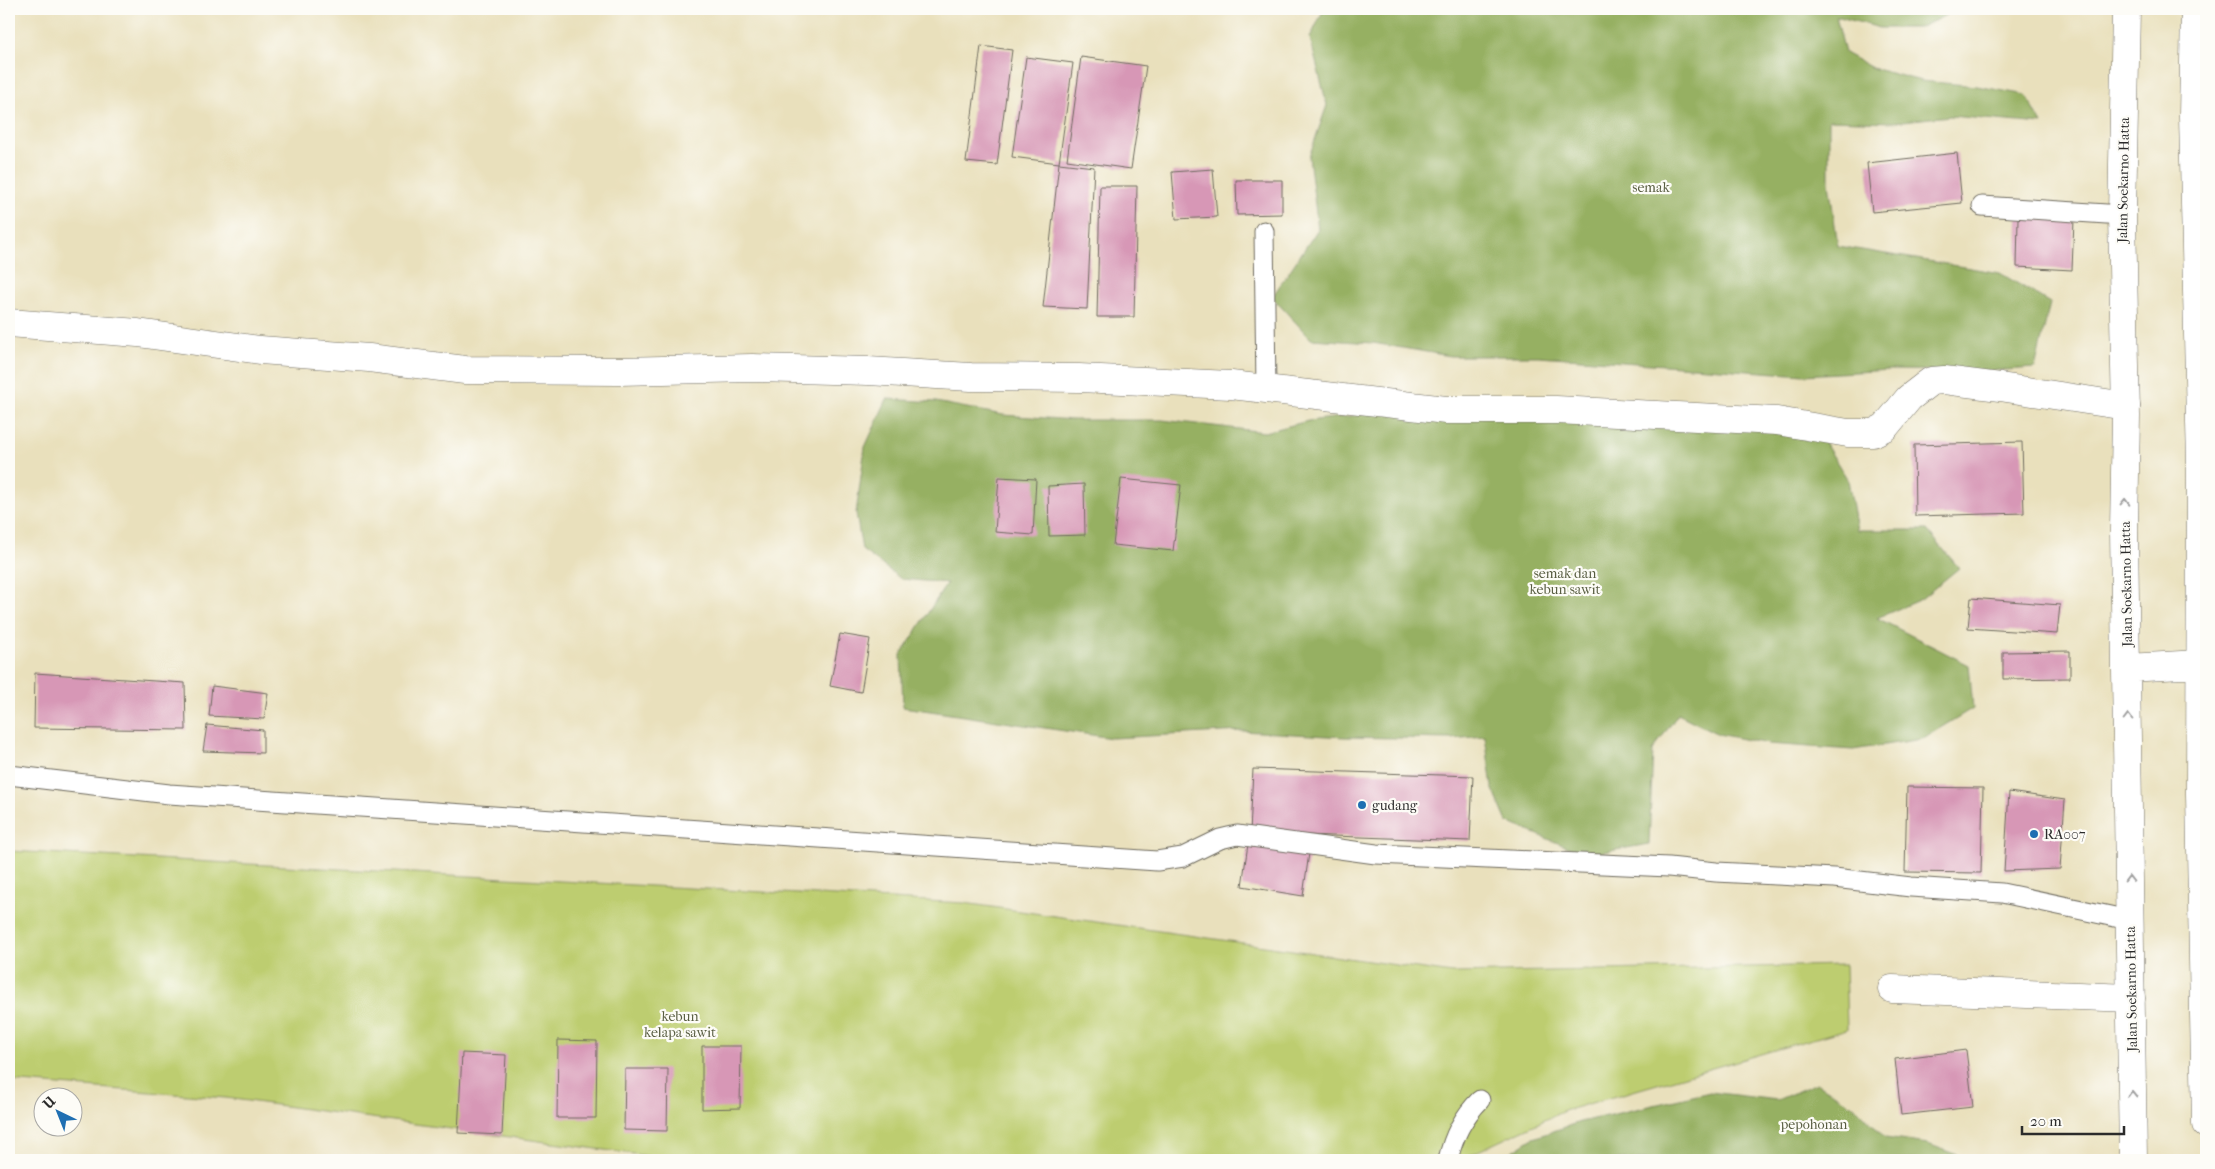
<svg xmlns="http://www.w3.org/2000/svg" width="2215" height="1169" viewBox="0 0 2215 1169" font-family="'IM FELL French Canon',serif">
<rect width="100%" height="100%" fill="#fdfcf7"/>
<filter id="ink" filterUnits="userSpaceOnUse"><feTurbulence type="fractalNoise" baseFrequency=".02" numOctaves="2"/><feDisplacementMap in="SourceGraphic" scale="10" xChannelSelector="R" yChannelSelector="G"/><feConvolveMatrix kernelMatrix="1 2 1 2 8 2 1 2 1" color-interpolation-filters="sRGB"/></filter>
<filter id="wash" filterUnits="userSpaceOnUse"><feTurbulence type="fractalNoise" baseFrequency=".0096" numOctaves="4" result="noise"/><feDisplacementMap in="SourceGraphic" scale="20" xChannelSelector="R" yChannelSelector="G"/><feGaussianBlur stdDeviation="1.12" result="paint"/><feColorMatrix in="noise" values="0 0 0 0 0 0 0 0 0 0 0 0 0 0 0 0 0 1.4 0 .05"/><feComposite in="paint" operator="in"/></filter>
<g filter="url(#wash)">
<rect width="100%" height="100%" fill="#e9e0bc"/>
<!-- green -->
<path fill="#bdcd70" stroke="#747c4e" d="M9,851L964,903L1452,973L1845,965L1847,1029L1564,1111L1459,1160H677L226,1098L9,1081Z"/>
<!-- forest -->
<path fill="#96b062" stroke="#606e46" d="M1324,9H1952L1953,12L1919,28H1880L1836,16L1845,53L1872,68L1921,81L1977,86L2026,95L2042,124L1950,116L1893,122L1829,120V183L1838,246L2000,273L2050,303L2035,368L1987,371L1890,370L1804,375L1539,356H1450L1373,343L1311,339L1272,297L1318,229L1309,157L1327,105L1310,38Z
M887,399L936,402L1003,415L1074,420H1162L1265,432L1308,421L1384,412L1814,426L1848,480L1857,530H1927L1959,568L1921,599L1877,618L1969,665L1973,708L1922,739L1853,750L1768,744L1718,734L1678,714L1653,750L1649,844L1587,855L1507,822L1492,787L1485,736L1451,739L1345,737L1242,731L1112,738L903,707L901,655L947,583L901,579L862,550L856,513L865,447Z
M1817,1083L1858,1109L1885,1138L1928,1144L1970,1160H1499L1533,1138L1580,1122L1710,1092L1777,1100Z"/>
<g id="blocks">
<!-- building -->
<path fill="#d797b6" d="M981,46L1012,50L997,165L966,162Z
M1026,57L1073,63L1059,163L1012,157Z
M1081,57L1146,66L1131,169L1067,160Z
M1957,153L1962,203L1872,212L1867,163Z
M1059,163L1094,167L1087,309L1043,307Z
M1213,169L1217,217L1176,219L1172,172Z
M1236,180H1282V214L1237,215Z
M1100,186H1137L1134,317H1097Z
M2018,218L2074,220L2072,270L2017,267Z
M2022,442L2024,513L1915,516L1914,445Z
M999,477L1036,479L1033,535L995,532Z
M1121,479L1181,485L1173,551L1113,545Z
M1084,484L1085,535L1049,536L1048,486Z
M1971,598L2060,605L2057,634L1968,628Z
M840,634L870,639L861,692L830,686Z
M2070,651V678L2003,679V652Z
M35,673L185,683L186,730L34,728Z
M212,686L268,693L264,719L209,716Z
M207,725L263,730V753L203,751Z
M1253,769L1473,776L1470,841L1250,833Z
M1907,787L1983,788L1981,873L1905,872Z
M2009,792L2065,800L2060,869L2004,871Z
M1248,844L1309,853L1303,896L1242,886Z
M558,1040L597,1041L596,1118H557Z
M702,1046H741L740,1108L702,1109Z
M1966,1050L1973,1107L1901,1115L1895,1059Z
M462,1053L506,1055L502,1135L458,1133Z
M625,1069H668L667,1131L624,1130Z"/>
</g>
</g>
<g filter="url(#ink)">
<use href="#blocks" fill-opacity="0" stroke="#6e6a5e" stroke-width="1"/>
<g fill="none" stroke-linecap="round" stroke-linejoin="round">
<!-- lane casing -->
<g stroke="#6e6a5e" stroke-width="21">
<path id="lane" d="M1982,206L2122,215
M1264,231L1266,389
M9,775L169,794L1157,861L1183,857L1220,839L1237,835L1376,854L1669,867L1716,872L1834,878L1911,887L2002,893L2129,920
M1448,1160C1453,1137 1463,1117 1480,1100"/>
</g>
<!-- street casing -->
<g stroke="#6e6a5e" stroke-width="29">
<path id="street" d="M9,323L138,333L260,350L369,358L465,370L619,371L752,368L868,371L971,377L1079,378L1231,385L1446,410H1556L1777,421L1848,433H1873L1885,427L1909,398L1931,381L1944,380L2000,387L2126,406
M1892,989L2131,998"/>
</g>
<!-- highway casing -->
<g stroke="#6e6a5e" stroke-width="29">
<path id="highway" d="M2126,9L2122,215L2126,416L2124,530L2133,1160
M2195,9L2193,116L2201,465L2200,793L2206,1124
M2127,668L2200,664"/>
</g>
<!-- lane -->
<use href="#lane" stroke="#fff" stroke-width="19"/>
<!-- street -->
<use href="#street" stroke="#fff" stroke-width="28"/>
<!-- highway -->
<use href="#highway" stroke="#fff" stroke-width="28"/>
</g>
<!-- one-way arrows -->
<defs><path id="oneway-chevron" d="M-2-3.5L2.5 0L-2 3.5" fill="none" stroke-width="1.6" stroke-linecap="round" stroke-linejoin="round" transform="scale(1.25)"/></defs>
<g stroke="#a0a0a0">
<use href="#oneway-chevron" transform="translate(2125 502) rotate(-89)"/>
<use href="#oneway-chevron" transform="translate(2128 717) rotate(-90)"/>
<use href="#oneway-chevron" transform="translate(2129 879) rotate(-90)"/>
<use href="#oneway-chevron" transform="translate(2132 1094) rotate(-91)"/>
</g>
</g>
<!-- markers -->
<g fill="#1f6fb2" stroke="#fdfcf7" stroke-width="2">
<circle cx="1362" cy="805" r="5"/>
<circle cx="2034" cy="834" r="5"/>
</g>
<g text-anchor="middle" stroke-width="4.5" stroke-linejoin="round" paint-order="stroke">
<!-- street labels -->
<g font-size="14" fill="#2b2b2b" stroke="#fdfcf7">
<text transform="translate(2123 180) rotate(-89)" y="5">Jalan Soekarno Hatta</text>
<text transform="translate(2126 584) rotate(-91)" y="5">Jalan Soekarno Hatta</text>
<text transform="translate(2131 989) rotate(-91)" y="5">Jalan Soekarno Hatta</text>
</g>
<!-- park labels -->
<g font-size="14" fill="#575c40" stroke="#fdfcf7">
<text x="1651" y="192">semak</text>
<text x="1565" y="578">semak dan<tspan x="1565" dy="16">kebun sawit</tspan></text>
<text x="680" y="1021">kebun<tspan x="680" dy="16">kelapa sawit</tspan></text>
<text x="1814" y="1129">pepohonan</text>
</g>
<!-- poi labels -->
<g font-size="14" fill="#2b2b2b" stroke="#fdfcf7" text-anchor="start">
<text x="1372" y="810">gudang</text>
<text x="2044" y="839">RA007</text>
</g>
</g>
<!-- margin -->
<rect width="2215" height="1169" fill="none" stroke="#fdfcf7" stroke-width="30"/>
<!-- north arrow -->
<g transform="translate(58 1112) rotate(317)"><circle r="24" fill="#fdfcf7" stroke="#a9a8a5"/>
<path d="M0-4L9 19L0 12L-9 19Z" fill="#1f6fb2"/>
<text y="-8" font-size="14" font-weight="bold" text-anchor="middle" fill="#2b2b2b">U</text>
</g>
<!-- scale -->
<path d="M2022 1126v8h102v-8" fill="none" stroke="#2b2b2b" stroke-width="2.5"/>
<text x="2030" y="1126" font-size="15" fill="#2b2b2b" stroke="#fdfcf7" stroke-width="4" paint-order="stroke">20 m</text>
</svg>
